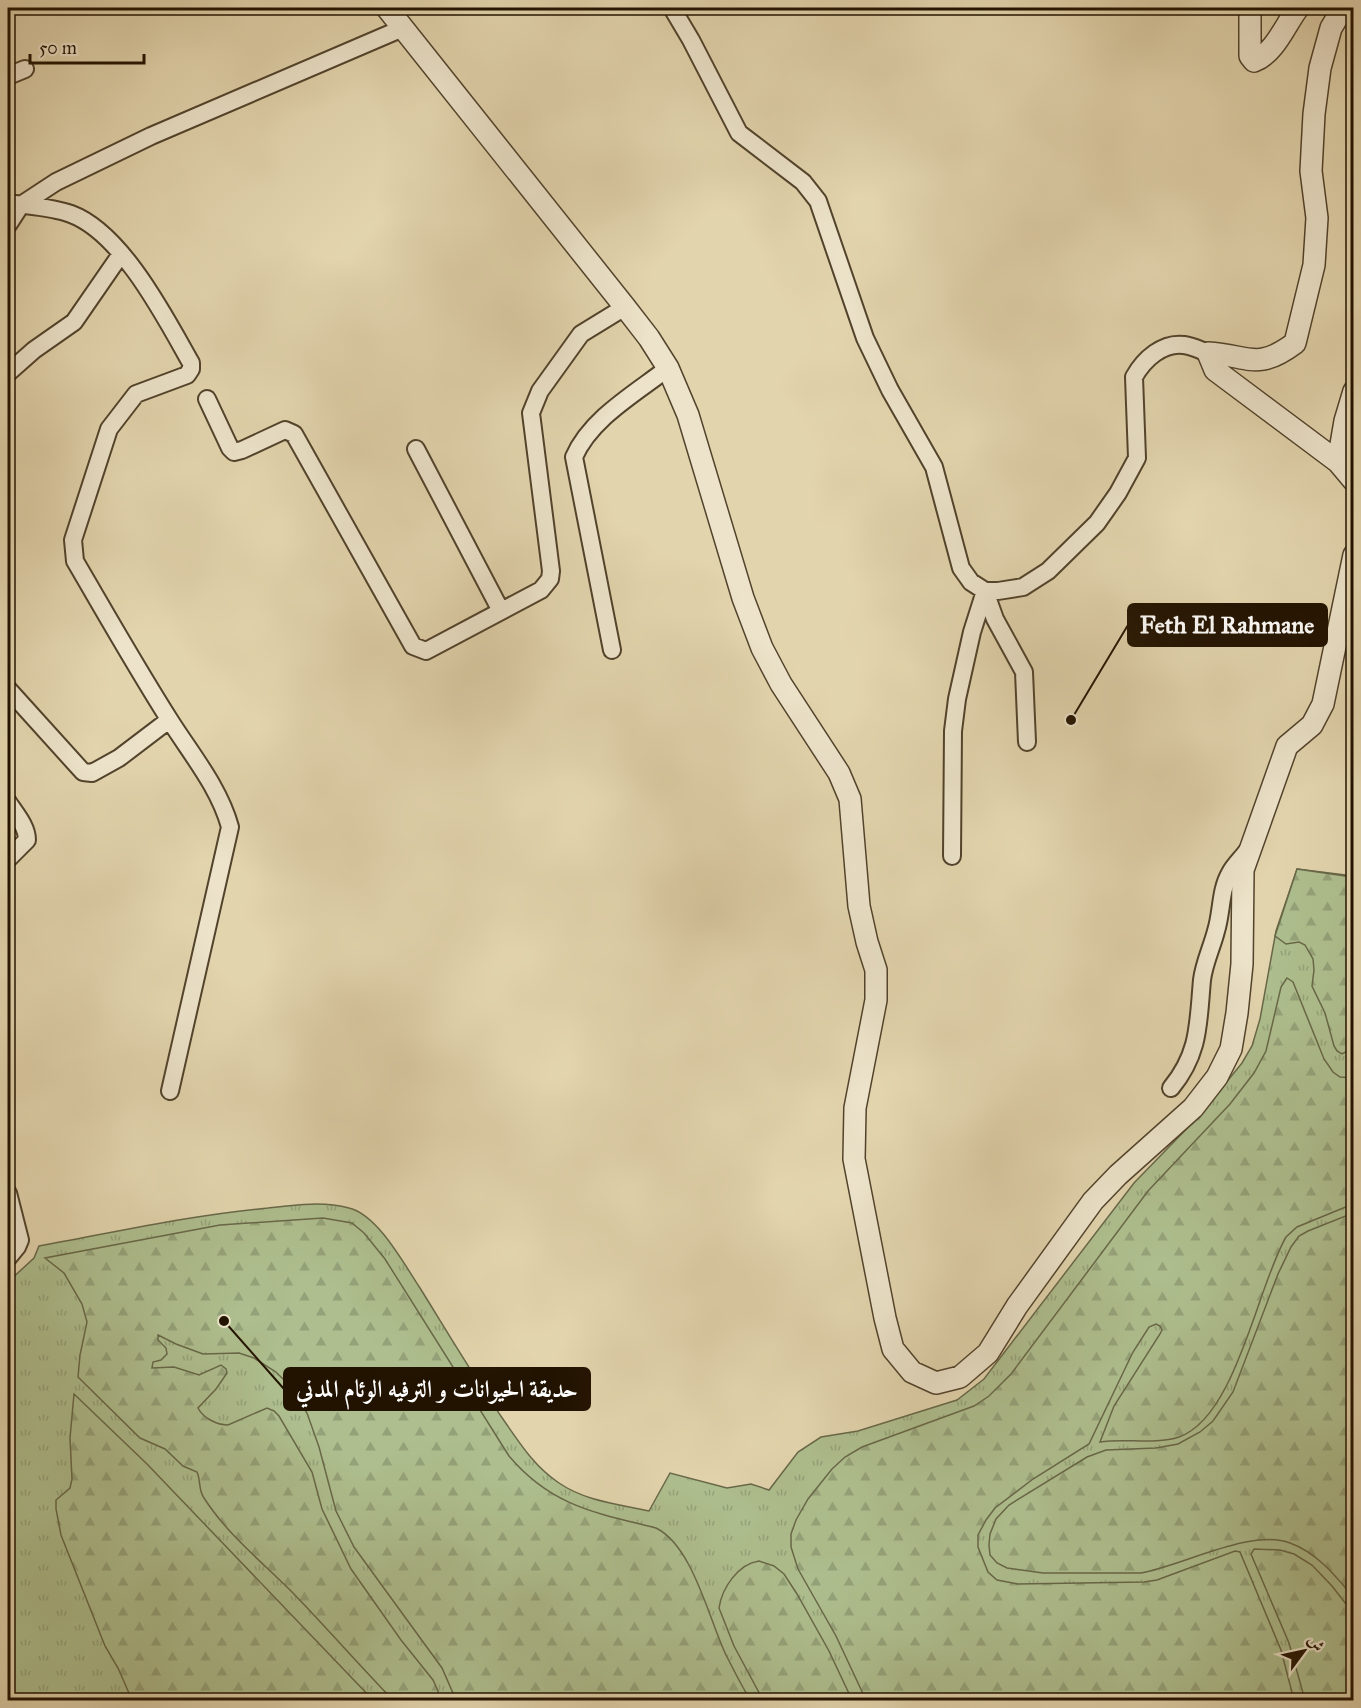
<svg xmlns="http://www.w3.org/2000/svg" width="1361" height="1708" viewBox="0 0 1361 1708" font-family="'IM FELL Great Primer',Amiri,serif">
<defs>
<pattern id="grass-tufts" width="24" height="20" patternUnits="userSpaceOnUse" patternTransform="scale(1.5)"><rect width="24" height="20" fill="#aebe8e"/><path d="M3 7l-1-3M5 7V3M7 7l1-3M15 17l-1-3M17 17v-4M19 17l1-3" fill="none" stroke="#95a279"/></pattern>
<pattern id="forest-firs" width="22" height="20" patternUnits="userSpaceOnUse" patternTransform="scale(1.5)"><rect width="22" height="20" fill="#aebe8e"/><path d="M5 1l3.5 6h-7zM16 11l3.5 6h-7z" fill="#95a279"/></pattern>
</defs>
<rect width="100%" height="100%" fill="#e2d4ad"/>
<filter id="stains"><feTurbulence type="fractalNoise" baseFrequency=".00333" numOctaves="4"/><feColorMatrix values="0 0 0 0 .2 0 0 0 0 .09 0 0 0 0 .02 0 0 0 .5 -.17"/></filter>
<radialGradient id="worn" r=".72"><stop offset=".6" stop-color="#630" stop-opacity="0"/><stop offset="1" stop-color="#630" stop-opacity=".3"/></radialGradient>
<!-- grass -->
<path fill="url(#grass-tufts)" stroke="#686848" stroke-width="1.5" d="M1297,869L1353,876V1700H8V1282L34,1258L39,1246C116,1232 191,1215 268,1208C294,1205 323,1201 349,1208C378,1215 404,1264 420,1288C448,1333 475,1379 505,1422C521,1445 535,1467 559,1483C585,1501 618,1504 649,1511L670,1473L727,1488L751,1484L769,1490L798,1452L821,1437L858,1431L957,1400L984,1379L1134,1183L1198,1117L1242,1063L1252,1046L1260,1019L1276,931Z"/>
<!-- forest -->
<path fill="url(#forest-firs)" stroke="#686848" stroke-width="1.5" d="M1297,869L1352,877L1353,1048L1342,1054L1337,1051L1334,1046L1325,1013L1312,986L1314,970L1313,959L1305,945L1299,942L1286,944L1275,936Z
M1287,978L1293,982L1324,1059L1333,1072L1340,1077L1353,1078V1204L1297,1227L1286,1237C1257,1287 1236,1417 1179,1437C1154,1445 1126,1438 1100,1442L1114,1406L1160,1334L1162,1330L1160,1326L1156,1324L1149,1327L1133,1352L1089,1444L1033,1479L995,1508L986,1520L978,1535V1547L988,1572L997,1580L1018,1584L1144,1582L1157,1580L1235,1551L1240,1552L1281,1650L1294,1700H866L836,1636L798,1569L791,1547V1534L796,1520L808,1499L832,1469L845,1457L862,1447L974,1406L989,1396L1011,1374L1148,1191L1230,1104L1254,1073L1266,1051L1281,987Z
M1353,1213V1597C1336,1576 1316,1552 1290,1543C1251,1528 1182,1566 1141,1573H1043L1007,1568L997,1563L990,1555L989,1545L990,1534L996,1519L1009,1505L1087,1457L1106,1450L1156,1448L1178,1444L1200,1432L1213,1421L1233,1392L1278,1274L1291,1247L1299,1236L1308,1231Z
M323,1218L352,1223L364,1233L385,1259L509,1456C551,1506 596,1513 656,1528C693,1546 709,1620 726,1655C734,1671 742,1686 750,1700H456L442,1668L354,1547L336,1511L319,1447L307,1413L289,1385L276,1372L254,1358L239,1353L203,1354L176,1344L158,1335V1340L166,1348L167,1354L161,1360L153,1362L152,1368L174,1367L199,1375L221,1365L226,1369L227,1373L216,1389L198,1408C203,1418 217,1425 228,1425L267,1408L274,1411L279,1416L312,1472L322,1509L351,1569L401,1640L433,1680L438,1691L439,1700H393C359,1665 327,1628 292,1592C262,1562 227,1534 204,1498C198,1489 201,1481 197,1472L183,1466L165,1449L140,1438L78,1377L80,1355L87,1322L82,1304L64,1273L45,1258L220,1225Z
M74,1394L147,1464L373,1700H132L118,1668L105,1646L61,1535L56,1509V1500L70,1488L72,1479L70,1438Z
M1254,1549L1280,1550L1294,1554L1312,1565L1332,1586L1353,1613V1700H1305L1289,1643L1251,1554Z
M759,1561L774,1566L784,1574L797,1594L829,1651L852,1700H763L734,1646L719,1608C722,1588 738,1564 759,1561Z"/>
<g fill="none" stroke-linecap="round" stroke-linejoin="round">
<!-- minor casing -->
<g stroke="#52432c" stroke-width="20">
<path id="minor" d="M672,8L691,40L739,133L803,182L818,201L865,338L890,390L934,467L961,568L971,582L985,591H998L1023,587L1048,571L1097,523L1118,493L1137,458L1134,377C1144,359 1163,342 1184,345C1192,346 1200,350 1208,353
M8,76L25,69
M8,203C28,206 52,207 71,214C122,233 165,317 191,363V369L187,375L136,394L109,429L73,540L75,561C106,614 136,667 169,719C191,754 219,787 230,827L170,1091
M8,225L21,205L56,182L151,136L403,28
M8,373L34,350L74,322L121,254
M207,399L230,448L234,452L242,450L285,430L294,434L413,646L426,651L541,590L550,579L551,571L531,413L540,391L581,334L625,307
M416,449L501,611
M985,591L995,619L1024,672L1027,742
M612,650L574,457C591,418 636,393 668,368
M8,689L83,772L92,773L119,758L169,720
M8,802C15,813 27,826 27,840L8,859
M952,856L953,731L957,699L972,632L985,591
M1171,1088C1200,1053 1198,1023 1202,980C1204,963 1212,947 1216,931C1222,912 1220,890 1230,873C1234,865 1242,858 1247,851
M8,1193L20,1240L17,1247L8,1258"/>
</g>
<!-- tertiary casing -->
<g stroke="#52432c" stroke-width="24">
<path id="tertiary" d="M387,8L625,307L649,338L668,368L688,415L743,598L762,648L781,684L839,773L850,799L859,906L867,942L876,970V1000L855,1108L854,1159L885,1318L893,1349L912,1372L936,1383L960,1377L988,1353L1017,1306L1093,1201L1118,1175L1193,1108L1217,1077L1231,1049L1237,1013L1242,964L1243,870L1287,746L1312,725L1323,704L1354,555
M1250,8V56L1254,61C1275,53 1285,25 1298,8
M1343,8L1331,28L1320,68L1314,114L1311,171L1317,218L1314,265L1295,343C1256,372 1249,355 1208,353L1215,370L1338,462L1354,481
M1338,462L1345,421L1354,391"/>
</g>
<!-- minor -->
<use href="#minor" stroke="#ece3ca" stroke-width="16"/>
<!-- tertiary -->
<use href="#tertiary" stroke="#ece3ca" stroke-width="21"/>
</g>
<!-- callouts -->
<path fill="none" stroke="#221301" stroke-width="2" d="M1071 720L1128 625M224 1321L284 1389"/>
<g fill="#221301" stroke="#ece3ca" stroke-width="2">
<circle cx="1071" cy="720" r="6"/>
<circle cx="224" cy="1321" r="6"/>
</g>
<g fill="#221301" stroke="#221301" stroke-width="2">
<rect x="1128" y="604" width="199" height="42" rx="6"/>
<rect x="284" y="1368" width="306" height="42" rx="6"/>
</g>
<g font-size="24" text-anchor="middle" font-weight="bold" fill="#fff">
<text x="1227" y="633">Feth El Rahmane</text>
<text x="437" y="1397">حديقة الحيوانات و الترفيه الوئام المدني</text>
</g>
<!-- margin -->
<rect width="1361" height="1708" fill="none" stroke="#e2d4ad" stroke-width="30"/>
<rect x="9" y="9" width="1343" height="1690" fill="none" stroke="#221301" stroke-width="3"/>
<rect x="15" y="15" width="1331" height="1678" fill="none" stroke="#221301" stroke-width="1.5"/>
<!-- north arrow -->
<g transform="translate(1304 1651) rotate(57)" stroke="#ece3ca" stroke-width="4.5" paint-order="stroke">
<path d="M0-4.5L10 22L0 15L-10 22Z" fill="#221301"/>
<text y="-9" font-size="16" font-weight="bold" text-anchor="middle" fill="#221301">ش</text>
</g>
<!-- scale -->
<path d="M30 54v9h114v-9" fill="none" stroke="#221301" stroke-width="3"/>
<text x="39" y="54" font-size="18" fill="#221301" stroke="#ece3ca" stroke-width="4.5" paint-order="stroke">50 m</text>
<rect width="100%" height="100%" filter="url(#stains)"/>
<rect width="100%" height="100%" fill="url(#worn)"/>
</svg>
